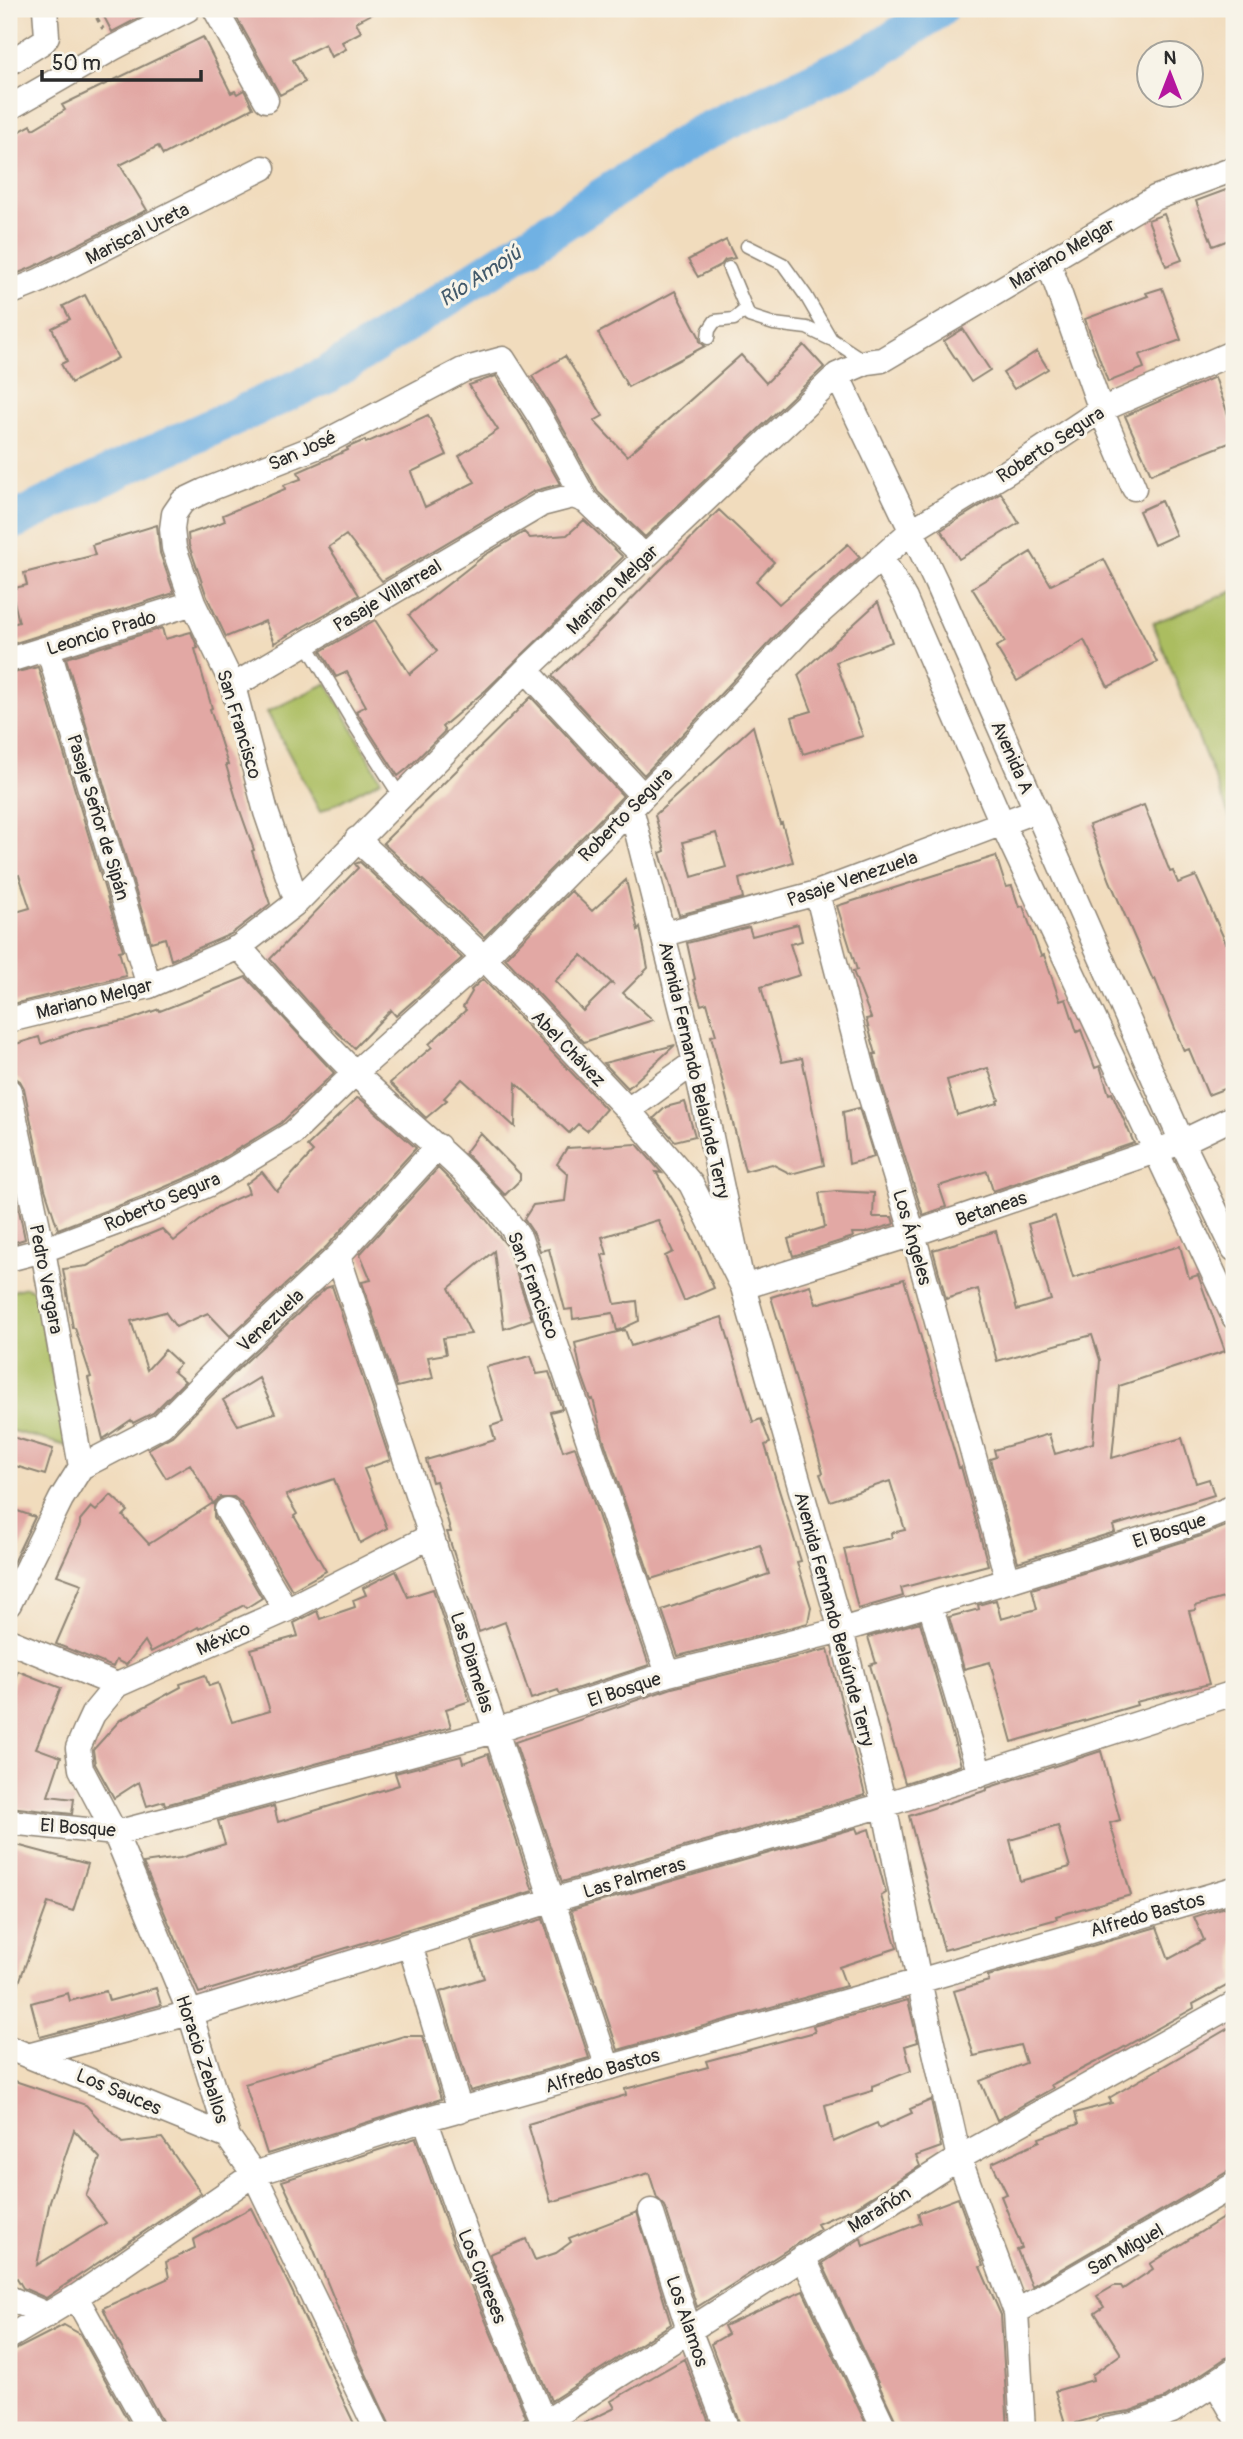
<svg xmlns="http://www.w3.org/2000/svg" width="1243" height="2439" viewBox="0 0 1243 2439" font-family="Pangolin,sans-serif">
<rect width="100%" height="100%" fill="#f7f3e8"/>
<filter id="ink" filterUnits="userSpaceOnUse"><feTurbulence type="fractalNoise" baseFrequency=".0143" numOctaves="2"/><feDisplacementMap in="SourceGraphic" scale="14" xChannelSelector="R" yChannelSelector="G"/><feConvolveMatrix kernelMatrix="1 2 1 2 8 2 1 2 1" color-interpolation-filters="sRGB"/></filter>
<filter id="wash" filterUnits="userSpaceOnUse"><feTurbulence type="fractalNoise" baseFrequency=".00686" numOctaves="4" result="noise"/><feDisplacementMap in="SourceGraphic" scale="28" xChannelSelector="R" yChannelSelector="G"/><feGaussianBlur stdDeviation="1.57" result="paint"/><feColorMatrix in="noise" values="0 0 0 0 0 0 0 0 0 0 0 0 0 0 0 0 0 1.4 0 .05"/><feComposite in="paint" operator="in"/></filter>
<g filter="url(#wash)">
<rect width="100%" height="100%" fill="#f1dcbd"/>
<!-- green -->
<path fill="#abbd60" stroke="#6b7446" stroke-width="2" d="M1234,591V828L1153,623Z
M327,683L381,780L320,812L267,712Z
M26,1287L36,1292L67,1446L9,1430V1292Z"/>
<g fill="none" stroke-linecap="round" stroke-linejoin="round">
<!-- river -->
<path stroke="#6fb1e3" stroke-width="38" d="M9,523L126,466L327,375L698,135L875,52L939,9"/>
</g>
<g id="blocks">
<!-- building -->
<path fill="#e2a8a4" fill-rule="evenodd" d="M100,9H156L112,32Z
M232,9H381L356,22L361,32L342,42L346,49L331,57L325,44L293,60L305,82L280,95Z
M203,37L231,93L235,91L237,94L244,90L253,108L163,155L158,146L120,165L147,210L33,267L9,277V137L31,125L33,129L65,110L62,105Z
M1234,187V238L1213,246L1196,201Z
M1164,214L1182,260L1166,266L1148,220Z
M726,240L735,258L725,260L721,265L698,277L688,260Z
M1162,288L1181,340L1139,355L1144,368L1108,382L1085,319L1148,296L1146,293Z
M675,291L699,336L700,342L705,346L628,387L598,333Z
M85,295L118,358L71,383L61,364L67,361L52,328L70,319L63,306Z
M963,329L990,370L971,382L944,341Z
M804,345L824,367L645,537L598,492L553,410L532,376L565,356L603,416L594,421L627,456L741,355L766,383Z
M1037,351L1048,369L1014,389L1003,373Z
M496,376L527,425L560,484L534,491L382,581L346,535L329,547L359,595L274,643L265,621L226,637L207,597L189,545L188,534L215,525L225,521L223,515L285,489L284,485L301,479L298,472L348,450L347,448L351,446L365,440L366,443L428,415L447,455L411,472L425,507L475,482L459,456L498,430L469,385Z
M1215,377L1234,432V441L1151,474L1125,416Z
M1001,493L1019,523L959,559L941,530Z
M1161,501L1176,535L1154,545L1139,511Z
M719,510L774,562L756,581L779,604L848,544L860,557L796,614L644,775L552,676L603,628Z
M584,520L623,557L486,690L442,727L445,731L408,768L398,776L356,711L366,706L347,672L336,677L321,651L375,620L410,674L437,651L409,615L485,555L524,532L530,538L567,535Z
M157,525L160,553L174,593L9,645V625L19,622L11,589L27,585L24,573L95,555L92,545Z
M1031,552L1051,585L1104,559L1157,662L1108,687L1084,640L1017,681L996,647L1005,642L972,588Z
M878,602L892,642L836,662L863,736L803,754L792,717L812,711L798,675Z
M162,628L165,639L191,632L198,648L195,649L212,708L210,709L228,765H226L238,805L254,850L252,851L270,904L231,934L171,960L165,938L151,942L66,658Z
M38,667L123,950L119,951L126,976L9,1005V914L30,908L19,875L9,878V674Z
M531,697L623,796L484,937L383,843Z
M753,726L780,824L782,823L793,862L739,879L743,898L679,915L660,853L665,851L655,815ZM716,833L726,867L692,877L683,842Z
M1144,805L1170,872L1173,871L1178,883L1196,876L1226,943L1234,940V1085L1208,1095L1189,1049L1184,1051L1155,979L1153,980L1110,881L1089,825Z
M996,856L1006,887L1012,886L1019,907L1023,906L1041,956L1044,955L1060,1001L1066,999L1077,1032L1081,1030L1095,1068L1100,1066L1109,1094L1112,1093L1134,1143L993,1191L987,1171L939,1186L946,1207L923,1215L881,1081L874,1054H876L866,1019L871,1018L853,971L857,970L837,906ZM988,1068L999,1100L997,1101L998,1103L957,1115L947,1080Z
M360,862L462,958L396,1016L391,1010L354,1048L323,1019L270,959L358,868L355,864Z
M626,880L638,930L640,927L648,968L623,993L653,1020L584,1042L505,958L571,891L592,911ZM582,955L614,985L611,983L583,1011L555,981Z
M798,924L802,941L790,944L800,975L761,987L782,1062L802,1058L824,1165L791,1174L772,1164L745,1171L711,1036L716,1035L707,1003L701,1005L693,980L695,979L687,943L749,927L752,936Z
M246,977L334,1073L281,1123L200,1172L144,1196L58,1229L45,1189L24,1088L20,1081L14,1077L9,1059V1046L39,1037L41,1044L82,1029L129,1020L159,1009L160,1011Z
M483,979L606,1109L587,1131L578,1124L569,1133L516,1083L515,1127L462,1079L444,1098L447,1100L426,1118L390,1083L432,1047L429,1044L466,1010L463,1007L472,992L471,990Z
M675,1045L628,1088L604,1063Z
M357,1098L362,1100L416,1148L327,1246L230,1336L208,1313L176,1327L165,1312L131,1321L147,1370L165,1350L180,1364L173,1371L185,1381L153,1413L133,1423L131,1420L103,1439L88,1378L91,1377L75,1328H73L63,1269L87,1266L131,1242L162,1229L174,1241L217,1207L249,1193L246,1184L262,1172L277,1191L313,1152L307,1146Z
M685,1102L695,1136L675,1141L654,1118L666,1107Z
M859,1108L874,1157L849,1164L843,1112Z
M480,1133L520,1174V1180L505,1195L465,1153Z
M637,1144L662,1173L656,1172L682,1215L714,1288L684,1301L665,1256L673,1252L658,1220L602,1237L607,1254L602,1255L615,1304L637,1301L639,1321L617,1331L613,1313L573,1319L572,1309L565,1310L549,1249L540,1251L534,1234L524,1219L533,1205L565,1201L568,1174L557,1164L567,1148Z
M9,1161L25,1239L9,1244Z
M438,1168L473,1203L507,1246L532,1319L504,1329L494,1251L449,1288L471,1334L443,1338L446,1354L428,1357L433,1378L397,1387L362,1282L371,1280L360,1254Z
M836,1191L874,1193L873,1217H892L894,1224L865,1233H852L853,1237L793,1256L788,1239L825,1227L819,1193Z
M1055,1216L1073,1278L1180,1246L1189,1278L1198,1275L1225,1351L1119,1386L1112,1458L1182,1438L1196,1483L1209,1479L1214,1495L1113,1526L1115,1532L1018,1562L990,1459L996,1457L994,1450L1049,1434L1055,1454L1093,1443L1100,1360L1092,1335L997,1361L978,1289L946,1299L933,1250L996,1231L1017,1310L1051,1300L1028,1224Z
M904,1279L959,1468L961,1467L988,1565L901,1588L903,1596L858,1609L844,1549L892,1538L891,1533L905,1530L890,1481L830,1501L820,1474L823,1473L817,1451L771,1297L810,1285L816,1304Z
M332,1286L390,1460L364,1469L387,1528L360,1543L334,1479L286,1495L297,1514L294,1516L326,1571L292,1590L240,1502L234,1497H220L214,1503V1517L262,1598L246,1608L244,1605L199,1629L198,1627L151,1652L145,1641L126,1665L116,1660L113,1667L56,1644L82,1584L57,1575L80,1525V1520L91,1507L96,1511L111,1495L128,1511L123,1516L149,1544L213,1503L190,1464L166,1478L148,1449L172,1436L238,1369L326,1288ZM259,1378L275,1413L238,1425L223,1400Z
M722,1317L753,1422L761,1419L770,1443L765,1445L801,1561L797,1562L811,1607L808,1623L678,1656L662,1610L769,1574L760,1545L651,1579L603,1438L593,1399L591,1400L581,1372L575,1343L625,1330L631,1346Z
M531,1356L537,1374L549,1372L562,1409L550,1412L563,1451L575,1447L649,1665L560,1694L558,1690L531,1699L505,1622L479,1632L447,1532H451L436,1481L432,1482L426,1460L495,1440L491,1426L503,1422L486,1367Z
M9,1436L53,1449L45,1475L9,1464Z
M9,1508L35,1517L9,1571Z
M1234,1523V1595L1195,1606L1196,1610L1189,1611L1209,1684L1136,1702L1137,1705L1012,1742L990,1662L964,1669L949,1617L979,1609L978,1605L996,1600L1001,1619L1037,1609L1032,1589L1201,1536Z
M396,1571L408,1597L433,1589L470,1701L446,1709L451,1727L165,1805L164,1801L147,1806L139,1782L114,1798L95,1764L93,1750L120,1720L181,1687L180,1684L205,1675L209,1686L218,1683L232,1722L270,1711L251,1649L298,1636L294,1623L317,1611L320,1619L355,1607L353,1600L366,1595L363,1588Z
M920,1622L961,1765L905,1783L870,1665L876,1663L868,1637Z
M828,1649L865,1795L562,1882L515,1742L672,1688Z
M18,1671L61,1688L36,1748L61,1757L48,1796L74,1799L72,1814L9,1807V1694Z
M1101,1751L1120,1820L1110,1823L1131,1895L1056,1916L1057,1919L944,1950L909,1816L987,1790V1788ZM1058,1826L1070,1867L1020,1881L1010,1840Z
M488,1754L533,1891L199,1993L143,1863L180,1858L225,1844L218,1821L274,1806L278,1822L399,1785L395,1773L461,1756L463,1763Z
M856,1828L858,1833L869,1829L886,1893L881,1896L897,1948L839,1967L846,1986L618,2050L571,1910Z
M9,1843L88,1864L73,1911L48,1903L10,2007Z
M1234,1904V1982L1193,2004L1194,2008L1117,2051L1051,2085L1053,2088L997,2120L980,2081L1026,2063L1020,2045L974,2056L954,1991L989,1981L988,1976L1157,1927L1169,1959L1204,1940L1194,1917Z
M543,1919L589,2058L470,2091L440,1992L484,1978L472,1941Z
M156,1988L161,2005L40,2037L31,2003L68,1993L70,2001L106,1991L109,2001Z
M908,2000L918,2042L905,2046L911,2071L872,2086V2091L825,2105L833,2142L877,2123L879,2128L912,2113L910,2109L931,2100L941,2147L916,2156L920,2166L854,2208L817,2224L820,2229L697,2307L665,2206L657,2198L649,2173L551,2202L528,2124L626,2095L625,2089L708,2067L706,2061L815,2032L813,2026Z
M1234,2025V2170L1227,2172L1032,2286L1017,2250L1022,2248L1001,2196L1007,2194L992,2163L1040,2141L1039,2138L1078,2124L1075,2113L1112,2103L1109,2098Z
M404,2036H422L441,2099L267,2154L245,2084Z
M9,2079L86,2105L122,2143L162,2138L201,2193L46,2298L23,2288L17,2278L9,2282ZM74,2130L100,2158L86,2196L106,2223L37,2265L50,2201Z
M416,2138L453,2243L526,2417L510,2430H392L355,2350L314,2250L282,2181Z
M958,2198L983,2266L980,2267L1001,2315L1008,2430H900L822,2263L861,2238L863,2246L921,2223L918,2213Z
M1234,2202V2355L1226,2358L1165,2398L1130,2411L1103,2415L1066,2426L1055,2391L1093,2380L1092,2375L1121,2354L1095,2313L1104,2307L1097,2296L1114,2286H1121L1123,2289L1153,2269L1150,2264L1226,2216L1223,2209Z
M251,2208L292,2291L357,2430H165L163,2423L118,2341L103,2308L169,2278L166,2262L195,2248L193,2240Z
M637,2212L671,2324L551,2401L490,2254L526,2239L535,2260L556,2253L571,2242L569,2238Z
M803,2291L869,2430H743L711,2344L728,2334L724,2326Z
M64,2325L80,2334L133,2430H9V2353Z
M684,2359L712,2430H569L615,2408L611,2401Z"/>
</g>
</g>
<g filter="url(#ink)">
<use href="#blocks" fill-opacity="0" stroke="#8e8474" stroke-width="2"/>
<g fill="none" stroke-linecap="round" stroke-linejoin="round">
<!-- service casing -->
<g stroke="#8e8474" stroke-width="15">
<path id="service" d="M747,246L783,264L806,296L831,339L866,362
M729,268L749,316L774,324L807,328L830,339
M708,338L709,330L715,321L734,319L746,309
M306,643L352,721L400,796"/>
</g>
<!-- minor casing -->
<g stroke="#8e8474" stroke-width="27">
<path id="minor" d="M215,9L266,100
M9,63L44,41L47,36L45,9
M9,108L113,48L188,9
M1048,261L1101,410L1134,488
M9,293L39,281L263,168
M837,375L936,582L1182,1142L1234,1249
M881,557L905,599L1002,823L1234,1317
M48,648L149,986
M9,660L193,603
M526,670L642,795
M233,686L542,504L573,496L586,501L645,557
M631,808L695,1062L743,1287L841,1630L884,1805L919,1981L959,2158L1016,2312L1023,2430
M357,839L484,958L628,1110L691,1184L743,1287L913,1234L1182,1142L1234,1117
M817,893L867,1085L913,1234L1008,1581
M297,902L266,812L233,686L193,603L174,548L172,529L174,514L183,501L204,491L316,447L463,370L503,359L540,417L586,501
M664,934L817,893L1037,810
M239,947C277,989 314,1033 355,1073C411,1128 477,1173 520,1239L668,1674
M9,1020L149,986L239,947L297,902L526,670L837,375L867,362L882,360L1155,198L1234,169
M9,1091L43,1250L81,1467
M628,1110L695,1062
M338,1256L608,2068
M9,1259L43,1250L150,1210L207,1185L293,1133L355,1073L484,958L673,766L807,624L911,531L1020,464L1101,410L1234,352
M81,1467L162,1425L228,1358L338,1256L438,1146
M227,1510L286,1610
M9,1604L61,1499L81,1467
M930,1604L980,1775
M9,1641L117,1685L286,1610L431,1536
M117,1685L93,1714L86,1729L78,1748L81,1769L115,1833L190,2013L228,2137L254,2174L377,2430
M9,1822L115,1833L169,1819L495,1731L668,1674L841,1630L1008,1581L1197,1522L1234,1507
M410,1945L460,2110
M9,2048L228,2137
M31,2055L190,2013L553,1900L884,1805L1234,1693
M425,2119L467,2237L547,2430
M651,2211L689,2330L728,2430
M803,2257L885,2430
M76,2297L150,2430
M9,2298L48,2315
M1016,2312L1234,2185
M9,2337L76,2297L254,2174L425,2119L919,1981L1234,1889
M1215,2382L1234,2415
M533,2430L959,2158L1234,2004
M1106,2430L1134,2425L1172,2411L1234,2370"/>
</g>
<!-- path -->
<path stroke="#8e8474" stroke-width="3.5" stroke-dasharray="5 5" stroke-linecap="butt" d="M92,9L103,29"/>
<!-- service -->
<use href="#service" stroke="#fff" stroke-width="12"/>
<!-- minor -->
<use href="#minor" stroke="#fff" stroke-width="24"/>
</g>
</g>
<g text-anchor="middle" stroke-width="6" stroke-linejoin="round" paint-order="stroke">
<!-- street labels -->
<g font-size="19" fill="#2b2b2b" stroke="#f7f3e8">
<text transform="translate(137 233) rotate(-27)" y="7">Mariscal Ureta</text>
<text transform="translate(1062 253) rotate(-31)" y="7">Mariano Melgar</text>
<text transform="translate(1050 444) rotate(-33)" y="7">Roberto Segura</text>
<text transform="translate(302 450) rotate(-24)" y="7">San José</text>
<text transform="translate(612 589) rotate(-44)" y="7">Mariano Melgar</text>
<text transform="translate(387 595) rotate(-31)" y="7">Pasaje Villarreal</text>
<text transform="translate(101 632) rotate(-17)" y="7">Leoncio Prado</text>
<text transform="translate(240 724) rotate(73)" y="7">San Francisco</text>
<text transform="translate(1013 757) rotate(66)" y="7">Avenida A</text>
<text transform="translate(625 814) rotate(-45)" y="7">Roberto Segura</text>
<text transform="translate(99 817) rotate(73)" y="7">Pasaje Señor de Sipán</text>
<text transform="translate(852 878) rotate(-19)" y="7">Pasaje Venezuela</text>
<text transform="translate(94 998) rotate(-14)" y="7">Mariano Melgar</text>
<text transform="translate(569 1048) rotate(46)" y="7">Abel Chávez</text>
<text transform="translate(695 1070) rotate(77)" y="7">Avenida Fernando Belaúnde Terry</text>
<text transform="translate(162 1201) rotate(-23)" y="7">Roberto Segura</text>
<text transform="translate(991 1208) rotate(-19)" y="7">Betaneas</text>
<text transform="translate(913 1237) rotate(74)" y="7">Los Ángeles</text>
<text transform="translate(47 1279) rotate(79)" y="7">Pedro Vergara</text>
<text transform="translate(534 1285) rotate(69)" y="7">San Francisco</text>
<text transform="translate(270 1320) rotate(-43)" y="7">Venezuela</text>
<text transform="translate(1169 1530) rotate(-18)" y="7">El Bosque</text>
<text transform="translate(835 1619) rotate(75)" y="7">Avenida Fernando Belaúnde Terry</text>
<text transform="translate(223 1638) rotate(-24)" y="7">México</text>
<text transform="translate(473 1662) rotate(72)" y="7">Las Diamelas</text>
<text transform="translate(624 1689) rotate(-18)" y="7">El Bosque</text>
<text transform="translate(78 1827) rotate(4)" y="7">El Bosque</text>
<text transform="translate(634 1877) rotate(-16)" y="7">Las Palmeras</text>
<text transform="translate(1147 1914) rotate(-16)" y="7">Alfredo Bastos</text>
<text transform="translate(203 2059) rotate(72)" y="7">Horacio Zeballos</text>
<text transform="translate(602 2070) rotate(-16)" y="7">Alfredo Bastos</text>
<text transform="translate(119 2091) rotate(23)" y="7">Los Sauces</text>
<text transform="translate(879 2209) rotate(-32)" y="7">Marañón</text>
<text transform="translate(1125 2249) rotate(-30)" y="7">San Miguel</text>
<text transform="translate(483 2276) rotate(68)" y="7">Los Cipreses</text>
<text transform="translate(688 2321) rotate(71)" y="7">Los Alamos</text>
</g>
<!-- water labels -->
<g font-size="21" font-style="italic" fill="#435a6b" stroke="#f7f3e8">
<text transform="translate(480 276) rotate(-33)" y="7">Río Amojú</text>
</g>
</g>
<!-- margin -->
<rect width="1243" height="2439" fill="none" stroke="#f7f3e8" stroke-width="35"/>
<!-- north arrow -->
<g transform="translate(1170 74)"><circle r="33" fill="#f7f3e8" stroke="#a5a39c" stroke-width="2"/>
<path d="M0-5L12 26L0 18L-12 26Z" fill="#b5179e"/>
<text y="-10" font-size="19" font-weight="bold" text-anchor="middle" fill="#2b2b2b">N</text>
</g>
<!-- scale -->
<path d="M42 70v10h159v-10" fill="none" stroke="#2b2b2b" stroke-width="3.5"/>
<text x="52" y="70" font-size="21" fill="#2b2b2b" stroke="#f7f3e8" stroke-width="5" paint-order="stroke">50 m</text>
</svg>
